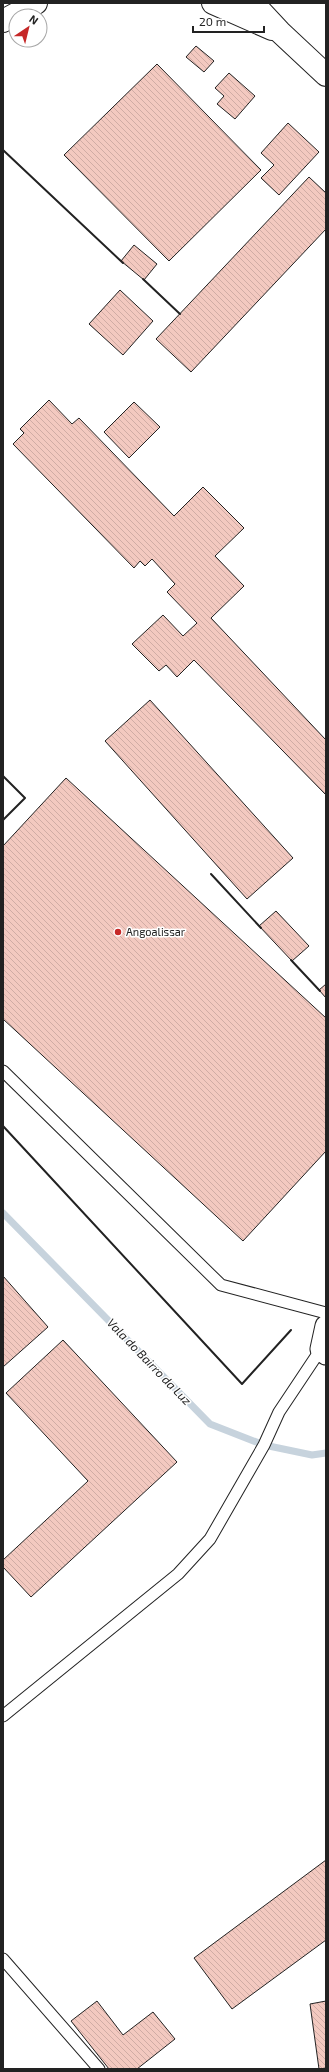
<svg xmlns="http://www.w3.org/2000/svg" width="329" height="2072" viewBox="0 0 329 2072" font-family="'Exo 2',sans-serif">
<defs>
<pattern id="building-back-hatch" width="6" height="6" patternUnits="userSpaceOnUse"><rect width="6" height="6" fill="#f3c9c0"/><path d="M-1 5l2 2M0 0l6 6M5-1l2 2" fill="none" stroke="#d0aca5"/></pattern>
</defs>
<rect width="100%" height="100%" fill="#fff"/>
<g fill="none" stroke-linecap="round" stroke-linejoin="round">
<!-- stream -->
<path stroke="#c7d3dd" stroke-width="7" d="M3,1213L210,1424L264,1445L312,1455L326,1453"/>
</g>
<!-- building -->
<path fill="url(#building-back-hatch)" stroke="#222" d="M196,46L214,61L204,72L186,57Z
M157,64L261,170L169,261L64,155Z
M229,73L255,96L235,119L217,104L224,96L215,88Z
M288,123L319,152L279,195L261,178L274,165L261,153Z
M309,177L326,193V229L191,372L156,339Z
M134,245L157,264L144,280L121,261Z
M120,290L153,321L123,355L89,324Z
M49,400L72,424L79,418L174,516L203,487L244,528L215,556L244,586L211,618L326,740V795L194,660L177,677L166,665L159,671L132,644L163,615L183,636L197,623L167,592L175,584L152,559L145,566L140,561L134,568L13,444L24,433L20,429Z
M134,402L160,427L129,458L104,432Z
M150,700L293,858L247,899L105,741Z
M66,778L326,1018V1151L243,1241L3,1019V846Z
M276,911L309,946L292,961L259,926Z
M326,984V998L319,990Z
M3,1276L48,1327L3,1367Z
M63,1340L177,1462L31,1597L3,1567V1560L88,1481L6,1393Z
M326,1860V1940L232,2009L194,1958Z
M97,2001L123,2035L153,2012L175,2039L137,2069H109L71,2021Z
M326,2001V2068L319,2069L310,2004Z"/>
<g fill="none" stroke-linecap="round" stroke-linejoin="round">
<!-- service casing -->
<g stroke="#222" stroke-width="13">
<path id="service" d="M3,1071L221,1285L326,1313
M3,1716L178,1574L210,1539L264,1445L279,1412L321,1349
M3,1959L99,2069"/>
</g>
<!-- minor casing -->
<g stroke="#222" stroke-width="23">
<path id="minor" d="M326,1326L321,1349L326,1354"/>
</g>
<!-- tertiary casing -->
<g stroke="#222" stroke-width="24">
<path id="tertiary" d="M213,3L272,29
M253,3L280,32L326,75"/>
</g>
<!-- primary casing -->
<g stroke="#222" stroke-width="24">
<path id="primary" d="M3,21L36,3"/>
</g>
<!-- service -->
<use href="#service" stroke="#fff" stroke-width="11"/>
<!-- minor -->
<use href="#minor" stroke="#fff" stroke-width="21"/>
<!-- tertiary -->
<use href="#tertiary" stroke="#fff" stroke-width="22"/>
<!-- primary -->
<use href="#primary" stroke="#fff" stroke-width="22"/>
<!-- wall -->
<path stroke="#222" stroke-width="2" d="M3,150L123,263
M143,279L180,314
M3,776L25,798L3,820
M211,874L261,928
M291,960L320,991
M3,1126L242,1384L291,1330"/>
</g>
<!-- markers -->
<circle fill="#c62828" stroke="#fff" stroke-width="1.5" cx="118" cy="932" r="4"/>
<g text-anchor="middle" stroke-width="3" stroke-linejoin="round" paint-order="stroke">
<!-- poi labels -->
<g font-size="11" fill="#222" stroke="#fff" text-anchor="start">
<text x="126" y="936">Angoalissar</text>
</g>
<!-- water labels -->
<g font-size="12" font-style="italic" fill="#222" stroke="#fff">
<text transform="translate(149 1362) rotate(46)" y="4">Vala do Bairro da Luz</text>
</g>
</g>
<!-- border -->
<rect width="329" height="2072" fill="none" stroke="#222222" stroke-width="8"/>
<!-- north arrow -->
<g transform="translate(28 28) rotate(35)"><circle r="19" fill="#ffffff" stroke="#a7a7a7"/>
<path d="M0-3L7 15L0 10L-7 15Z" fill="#c62828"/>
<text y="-6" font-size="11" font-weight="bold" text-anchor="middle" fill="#222222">N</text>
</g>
<!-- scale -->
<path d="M193 26v6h71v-6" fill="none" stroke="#222222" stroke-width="2"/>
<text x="199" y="26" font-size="12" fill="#222222" stroke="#ffffff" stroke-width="3" paint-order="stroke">20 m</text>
</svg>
